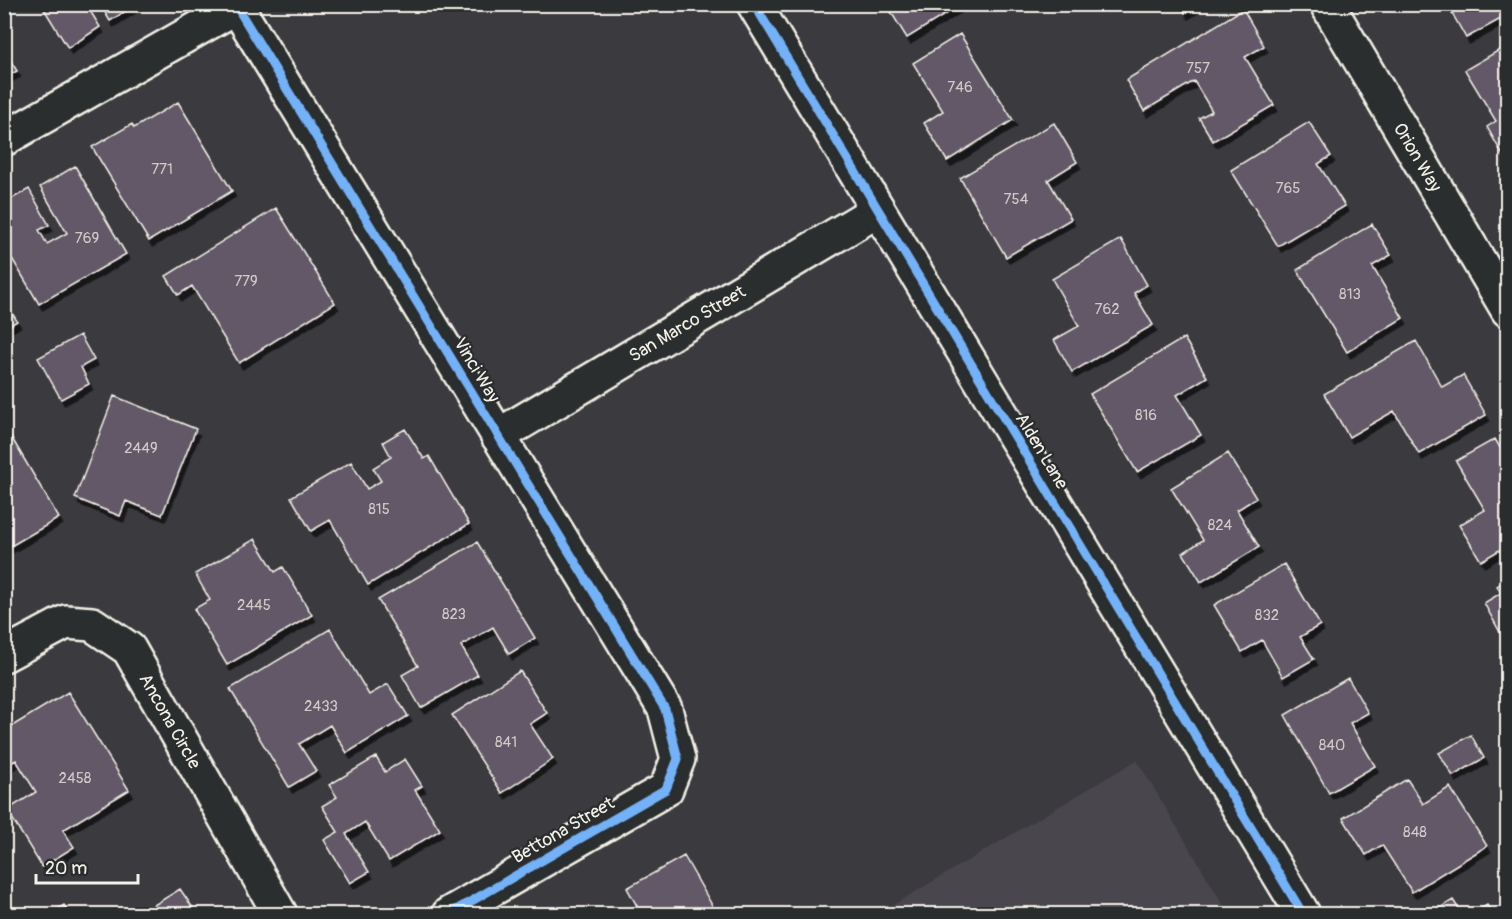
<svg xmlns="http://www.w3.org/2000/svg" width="1512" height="919" viewBox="0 0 1512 919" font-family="Pangolin,sans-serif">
<defs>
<filter id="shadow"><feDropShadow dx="3.5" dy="6" stdDeviation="0" flood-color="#0009"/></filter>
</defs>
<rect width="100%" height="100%" fill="#3b3a3f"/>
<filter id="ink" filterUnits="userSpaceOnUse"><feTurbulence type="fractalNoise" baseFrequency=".0167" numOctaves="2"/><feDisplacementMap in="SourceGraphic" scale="12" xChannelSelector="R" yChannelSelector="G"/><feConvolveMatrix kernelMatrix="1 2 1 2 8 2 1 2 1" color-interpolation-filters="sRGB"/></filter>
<g filter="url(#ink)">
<!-- built -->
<path fill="#4a464e" d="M1137,760L1229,914H878Z"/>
<!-- building -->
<path fill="#645867" stroke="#f4f1e8" stroke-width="1.5" filter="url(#shadow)" d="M41,4H86L100,27L68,48Z
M100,4H137L110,21Z
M886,4H962L907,38Z
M1180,4H1199L1185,13Z
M1447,4H1508V15L1466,38Z
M1243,9L1264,46L1245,57L1274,105L1213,141L1199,118L1212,111L1194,81L1144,111L1126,80Z
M960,34L1013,120L947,161L924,123L943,111L913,63Z
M1508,45V158L1505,159L1487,127L1496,121L1465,70Z
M4,50L17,71L4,78Z
M178,102L232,191L149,241L92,147L132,124L134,128Z
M1309,122L1331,156L1318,164L1345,206L1278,246L1231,170Z
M1054,123L1077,162L1048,180L1071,219L1006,257L960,178Z
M75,166L126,254L39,304L4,245V203L29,189L49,225L39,230L47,244L67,233L40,187Z
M276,208L335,303L239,363L192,286L178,295L166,276Z
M1372,224L1391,255L1372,266L1403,318L1347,352L1297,270Z
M1121,239L1147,285L1134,293L1153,325L1072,372L1054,340L1079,326L1052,279Z
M4,300L17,321L4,329Z
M80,335L94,360L81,367L89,384L61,399L38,358Z
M1184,338L1207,377L1177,395L1201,435L1137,472L1090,394Z
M1416,341L1442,387L1463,375L1486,415L1419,454L1394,411L1349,437L1324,394Z
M114,396L196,429L162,515L126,501L120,516L75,498Z
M4,425L59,518L4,550Z
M405,429L424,459L429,456L469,524L368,585L330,520L311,531L291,497L351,462L367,489L381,481L373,468L391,457L383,442Z
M1495,439L1508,461V545L1481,561L1459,525L1485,510L1456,461Z
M1228,453L1256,498L1237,510L1259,547L1201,582L1183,553L1203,540L1171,488Z
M255,539L275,572L283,567L312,615L227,665L194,609L210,600L195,574Z
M477,542L535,638L509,654L493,627L461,646L478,675L421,708L402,675L418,666L378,600Z
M1284,564L1320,625L1300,637L1314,659L1283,677L1262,640L1242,652L1214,605Z
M1508,579V630L1501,634L1484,603L1501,593L1497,586Z
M330,629L369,695L388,684L408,716L347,753L330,725L299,744L316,771L289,787L230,689Z
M520,671L547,713L530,724L553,759L502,793L452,715Z
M1348,678L1368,713L1350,723L1375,766L1329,793L1285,715Z
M68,692L129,790L63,830L74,847L42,867L7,810L36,792L16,760L4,767V731Z
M1471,735L1484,758L1453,776L1439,753Z
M376,757L385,772L405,759L422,786L415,790L440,830L389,861L365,822L346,834L369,872L350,883L324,840L338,832L322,806L337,797L329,785Z
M1407,779L1423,804L1450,787L1487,846L1412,892L1382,845L1366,855L1343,818Z
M684,856L717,914H621L637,906L627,888Z
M180,889L197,914L141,913Z
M1453,900L1462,914H1430Z
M64,905L70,914H49Z
M1487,905L1493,914H1472Z"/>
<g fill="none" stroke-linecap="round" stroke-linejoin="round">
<!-- street casing -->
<g stroke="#f4f1e8" stroke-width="38">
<g id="street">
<path d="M235,4L665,709L678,759L666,789L449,914"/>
<path id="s1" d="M1327,4L1508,310"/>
<path d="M4,139L236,7"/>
<path id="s2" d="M498,436L878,210"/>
<path id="s3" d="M4,655L66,622L92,624L129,649L280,914"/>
</g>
</g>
<!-- secondary casing -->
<g stroke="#f4f1e8" stroke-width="38">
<path id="secondary" d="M754,4L1303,914"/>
</g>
<!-- street -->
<use href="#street" stroke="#2a2d2e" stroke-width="33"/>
<!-- secondary -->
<use href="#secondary" stroke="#2a2d2e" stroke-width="33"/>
<!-- cycleway casing -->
<g stroke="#2a2d2e" stroke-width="13">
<path id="cycleway" d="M235,4L665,709L678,759L666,789L449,914
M754,4L1303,914"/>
</g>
<!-- cycleway -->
<use href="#cycleway" stroke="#73b2f8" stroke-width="9"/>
</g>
</g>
<g text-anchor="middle" stroke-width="4.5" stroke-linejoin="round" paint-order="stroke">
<!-- number labels -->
<g font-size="15" fill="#d0cbc8">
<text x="1198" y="73">757</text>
<text x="960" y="92">746</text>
<text x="162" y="174">771</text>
<text x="1288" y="193">765</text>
<text x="1016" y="204">754</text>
<text x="87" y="243">769</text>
<text x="246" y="286">779</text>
<text x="1350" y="299">813</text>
<text x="1107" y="314">762</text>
<text x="1146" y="420">816</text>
<text x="141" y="453">2449</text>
<text x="379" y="514">815</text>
<text x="1220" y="530">824</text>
<text x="254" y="610">2445</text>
<text x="454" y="619">823</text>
<text x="1267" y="620">832</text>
<text x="321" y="711">2433</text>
<text x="506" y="747">841</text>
<text x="1332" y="750">840</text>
<text x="75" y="783">2458</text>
<text x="1415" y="837">848</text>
</g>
<!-- street labels -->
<g font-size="18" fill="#f4f1e8" stroke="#2a2d2e">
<text dy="6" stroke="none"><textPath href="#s1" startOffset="178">Orion Way</textPath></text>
<text dy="6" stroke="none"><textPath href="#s2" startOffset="220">San Marco Street</textPath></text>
<text transform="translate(477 370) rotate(59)" y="6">Vinci Way</text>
<text transform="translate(1042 451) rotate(59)" y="6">Alden Lane</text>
<text dy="6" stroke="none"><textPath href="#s3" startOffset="224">Ancona Circle</textPath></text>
<text transform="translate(563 830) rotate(-30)" y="6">Bettona Street</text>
</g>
</g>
<!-- margin -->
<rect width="1512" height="919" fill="none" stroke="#2a2d2e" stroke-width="24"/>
<rect x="12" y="12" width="1488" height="895" fill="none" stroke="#f4f1e8" stroke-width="2" filter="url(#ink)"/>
<!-- scale -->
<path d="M36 874v9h102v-9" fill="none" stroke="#f4f1e8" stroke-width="3"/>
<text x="45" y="874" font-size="18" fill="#f4f1e8" stroke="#2a2d2e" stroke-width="4.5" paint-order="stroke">20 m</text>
</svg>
